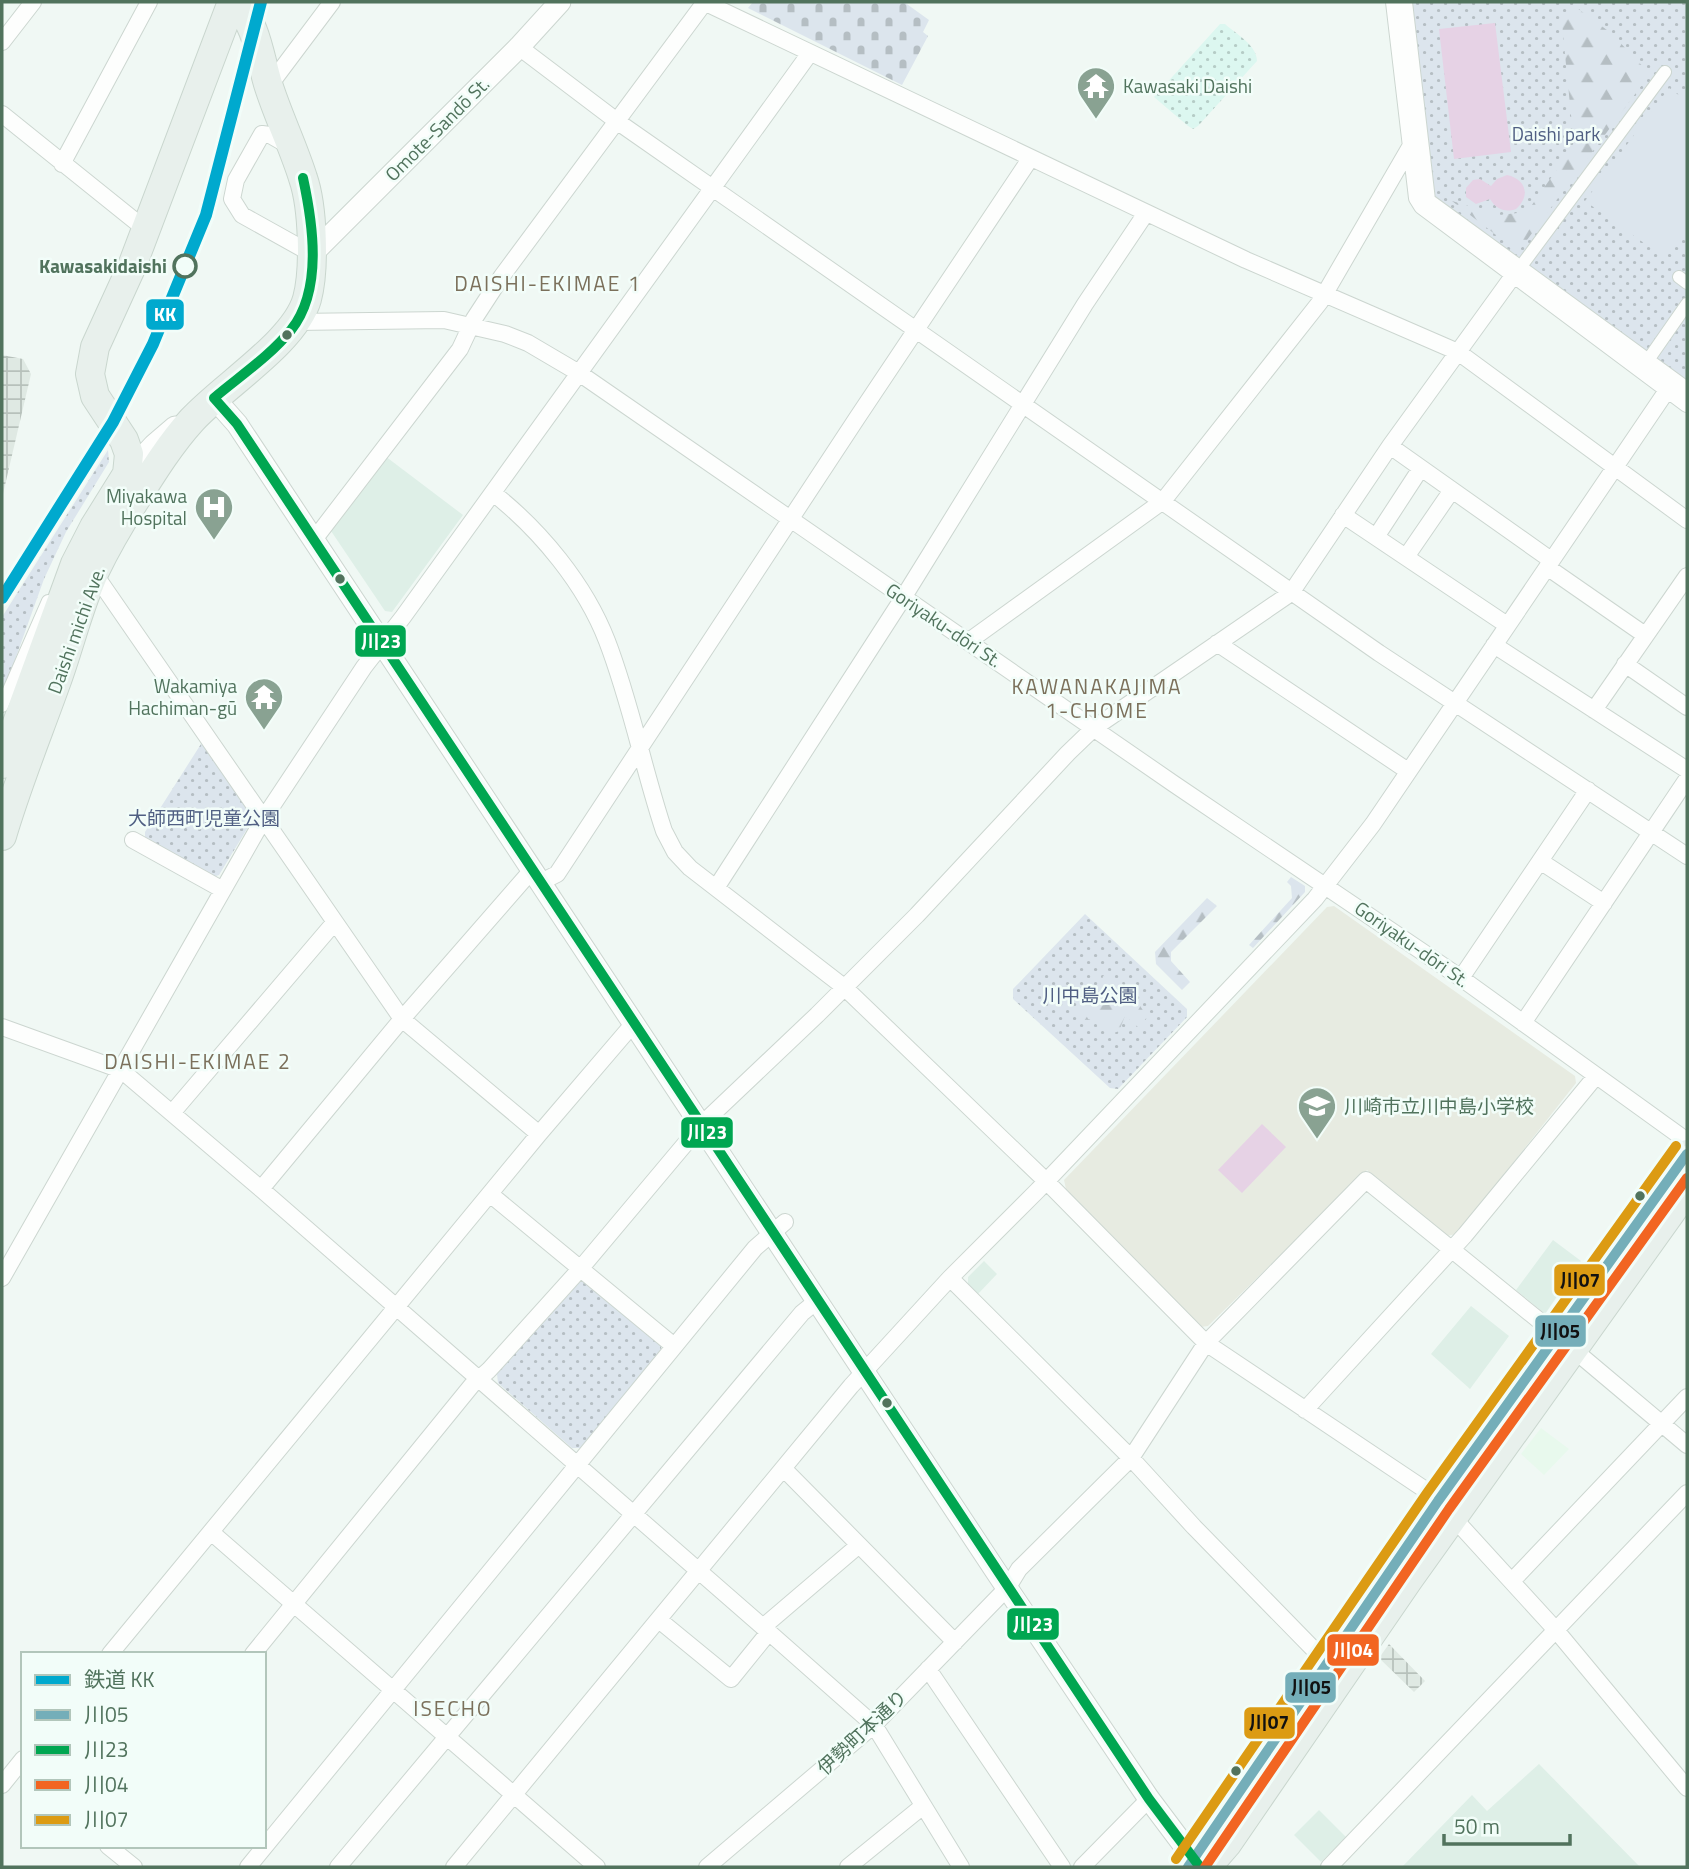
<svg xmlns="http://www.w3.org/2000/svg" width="1689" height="1869" viewBox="0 0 1689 1869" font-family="'Titillium Web','Noto Sans JP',sans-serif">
<defs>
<pattern id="industrial-grid" width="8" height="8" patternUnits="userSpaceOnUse" patternTransform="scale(1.75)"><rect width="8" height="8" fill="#dfe9e3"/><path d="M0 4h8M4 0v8" fill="none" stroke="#b7c1bb"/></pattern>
<pattern id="grass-dots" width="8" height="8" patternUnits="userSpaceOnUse" patternTransform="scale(1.75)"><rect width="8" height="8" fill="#dce5ed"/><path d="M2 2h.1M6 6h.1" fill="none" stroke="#b5bec3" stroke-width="1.8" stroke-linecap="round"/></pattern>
<pattern id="forest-firs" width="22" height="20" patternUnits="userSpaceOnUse" patternTransform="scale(1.75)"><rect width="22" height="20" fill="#dce5ed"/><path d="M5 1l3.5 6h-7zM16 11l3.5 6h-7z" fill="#b5bec3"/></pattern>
<pattern id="sand-dots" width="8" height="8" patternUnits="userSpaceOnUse" patternTransform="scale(1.75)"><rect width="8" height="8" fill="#dcf7f0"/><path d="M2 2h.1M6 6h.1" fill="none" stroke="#b5ccc6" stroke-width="1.8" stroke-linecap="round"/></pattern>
<pattern id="cemetery-stones" width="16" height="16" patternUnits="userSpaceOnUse" patternTransform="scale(1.75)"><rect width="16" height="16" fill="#dce5ed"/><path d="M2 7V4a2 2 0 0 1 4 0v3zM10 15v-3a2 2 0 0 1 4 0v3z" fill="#b5bec3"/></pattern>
</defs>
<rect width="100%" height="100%" fill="#f0f8f4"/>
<!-- residential -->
<path fill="#deefe7" d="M385,456L463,515L392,612L385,611L331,531L332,526Z
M1553,1240L1581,1261L1545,1314L1516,1290Z
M984,1261L997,1274L978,1294L968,1284V1277Z
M1471,1306L1509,1336L1470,1389L1431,1354Z
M1539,1764L1640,1867H1402L1472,1795L1487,1811Z
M1319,1810L1346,1837L1321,1862L1294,1835Z"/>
<!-- commercial -->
<path fill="#e8f9ed" d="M1541,1428L1569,1449L1544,1475L1521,1454Z"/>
<!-- industrial -->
<path fill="url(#industrial-grid)" d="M2,355L23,359L31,374L2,498Z
M1389,1644L1425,1681L1414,1692L1379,1658Z"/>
<!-- education -->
<path fill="#e7ebe1" d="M1334,906L1575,1076L1576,1083L1457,1234L1446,1236L1367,1170L1208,1326L1201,1327L1066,1189L1064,1180L1327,907Z"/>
<!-- grass -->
<path fill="url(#grass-dots)" d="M1401,2H1687V397L1422,199Z
M108,450L109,462L66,532L44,579L2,696V617Z
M201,744L208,746L252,814L253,819L219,875L213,877L145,839V832Z
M1085,914L1187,1009V1017L1118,1089L1110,1088L1013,999V989Z
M578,1280H585L661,1344V1351L580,1448H572L498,1383L497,1374Z"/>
<!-- forest -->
<path fill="url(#forest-firs)" d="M1577,8L1611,33L1650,74L1518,252L1452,201L1500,215L1527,212L1574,145L1562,24Z
M1291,877L1305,886V892L1253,948L1249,945L1292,898L1291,886L1287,882Z
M1207,898L1217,906L1171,952V961L1190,982L1182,990L1156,964L1155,952Z
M1103,976L1121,981L1126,991L1127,1000L1139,1004L1147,1017L1139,1028L1125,1016L1119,1031L1109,1035L1098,1027L1094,1019L1084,1020L1079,1012L1082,1005L1098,996Z"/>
<!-- sand -->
<path fill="url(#sand-dots)" d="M1220,24H1225C1236,34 1257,45 1257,61L1198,126L1193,129L1188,126L1154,97Z"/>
<!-- cemetery -->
<path fill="url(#cemetery-stones)" d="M753,2H904L929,20L923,32L928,36L902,85L748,8Z"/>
<!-- pitch -->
<path fill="#dce5ed" d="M1669,88L1687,101V227L1665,258L1585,201Z"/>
<!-- water -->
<path fill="#e6d2e5" d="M1495,23L1511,152L1454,159L1439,29Z
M1507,175C1526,179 1531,196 1516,209C1505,213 1496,209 1490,199L1476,204L1466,197V188L1473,180L1480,179L1491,186L1497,179Z
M1262,1124L1286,1147L1242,1193L1218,1170Z"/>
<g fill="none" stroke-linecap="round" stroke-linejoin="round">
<!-- pedestrian casing -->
<g stroke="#ccd6d0" stroke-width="14">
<path id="pedestrian" d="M1406,2L1429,200L1687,388
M1516,273L1665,72
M1679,277L1687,283
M1648,360L1687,304
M2,706L48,601"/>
</g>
<!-- minor casing -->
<g stroke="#ccd6d0" stroke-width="18">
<path id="minor" d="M704,2L1246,260L1458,352L1687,520
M1394,2L1417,198L1422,206L1687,404
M2,42L33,2
M519,47L618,122L1379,653L1687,856
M269,86L332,2
M2,114L145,229
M291,147L270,135L262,134L236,180L232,199L242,215L312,254
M62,164L149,2
M296,322L444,320L505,334L528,343L579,373L1174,784L1461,978L1687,1141
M1390,446L1551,560
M493,493C540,530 585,584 607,641C631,703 643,768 664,831L675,852L690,868L844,987L1046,1181L1206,1343L1424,1489L1438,1501L1555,1629L1687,1788
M1343,515L1507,625
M1376,537L1421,468
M313,541L460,349L474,319L502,276L705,2
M1406,557L1452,490
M1547,567L1645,635
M90,571L94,573L402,1019L539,1134
M969,641L1163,501L1320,302L1410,147
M1217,643L1408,771
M1494,645L1687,770
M1625,664L1687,707
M1594,710L1687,576
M133,840L223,890
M1540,861L1604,903
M541,882L557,874L857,418L1030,159
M716,888L903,598L1085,304L1146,213
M1461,978L1588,790
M1523,1023L1687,779
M2,1027L121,1070L261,1189L763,1627L874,1725L961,1867
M172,1113L334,923
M261,1189L402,1019L532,870
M490,1194L674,1346
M2,1278L264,818L364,667L403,617L810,53
M950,1278L1131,1458L1194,1527L1326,1662
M1574,1350L1687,1445
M1305,1410L1465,1235L1596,1076
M784,1469L955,1642
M211,1532L597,1867
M1512,1581L1687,1397
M659,1620L731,1679L769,1632
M763,1627L859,1545
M110,1654L539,1134L634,1023
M253,1654L472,1385L489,1370L581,1268L701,1125L817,1015L917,915L1068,753L1094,728L1291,593L1390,446L1513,276
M928,1669L1062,1867
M2,1785L23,1759
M108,1846L134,1867
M248,1867L755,1248L785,1222
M338,1867L802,1313L818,1300
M454,1867L851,1386L950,1278L1038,1190L1315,899L1373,824L1668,389
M707,1867L874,1725L1008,1587L1019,1569L1131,1458L1206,1343L1366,1180L1557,1335
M848,1867L923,1806
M1082,1867L1149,1799
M1329,1867L1687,1493"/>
</g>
<!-- tertiary casing -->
<g stroke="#ccd6d0" stroke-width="23">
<path id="tertiary" d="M312,254L519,47L560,2
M204,405L214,398L237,424L997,1573L1149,1799L1200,1867
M127,474L154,445L175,427"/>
</g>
<!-- trunk casing -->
<g stroke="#c9d6ce" stroke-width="30">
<path id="trunk" d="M2,764L75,564L94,527L127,474L129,454L124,440L95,396L90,374L95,347L132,266L232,2
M2,836C17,785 37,736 55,686C69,649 78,608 95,571C106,548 120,524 134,502C151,475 170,444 192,420C223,386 295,342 307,299C315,269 313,207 303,178C293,146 278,116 268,84C259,54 257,25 235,2
M1188,1867L1326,1662L1438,1501L1687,1154
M1207,1867L1227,1844L1409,1579L1687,1190"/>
</g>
<!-- pedestrian -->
<use href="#pedestrian" stroke="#fdfefd" stroke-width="12"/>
<!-- minor -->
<use href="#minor" stroke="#fdfefd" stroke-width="16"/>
<!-- tertiary -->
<use href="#tertiary" stroke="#fdfefd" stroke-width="21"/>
<!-- trunk -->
<use href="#trunk" stroke="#e8f0ec" stroke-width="28"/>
<!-- bus-1 casing -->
<g stroke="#f2fdf9" stroke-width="16">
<path id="bus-1" d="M1188,1867L1438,1501L1687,1154"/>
</g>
<!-- bus-2 casing -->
<g stroke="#f2fdf9" stroke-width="16">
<path id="bus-2" d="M214,398L237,424L1149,1799L1200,1867
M214,398C240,376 270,356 291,330C323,290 313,224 303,178"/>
</g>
<!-- bus-3 casing -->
<g stroke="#f2fdf9" stroke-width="16">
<path id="bus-3" d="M1205,1867L1449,1509L1687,1178"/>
</g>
<!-- bus-4 casing -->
<g stroke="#f2fdf9" stroke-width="16">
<path id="bus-4" d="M1176,1859L1427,1493L1676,1146"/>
</g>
<!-- bus-1 -->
<use href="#bus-1" stroke="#74aeb9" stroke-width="10"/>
<!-- bus-2 -->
<use href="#bus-2" stroke="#00a651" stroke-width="10"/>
<!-- bus-3 -->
<use href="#bus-3" stroke="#f26522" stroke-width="10"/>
<!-- bus-4 -->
<use href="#bus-4" stroke="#dc9b13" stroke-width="10"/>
<!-- rail-1 casing -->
<g stroke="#f2fdf9" stroke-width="18">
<path id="rail-1" d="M2,598L113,422L153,344L206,215L261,2"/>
</g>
<!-- rail-1 -->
<use href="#rail-1" stroke="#00a9ce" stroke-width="12"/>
</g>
<!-- icons -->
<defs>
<g id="temple-pin" transform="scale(2.0125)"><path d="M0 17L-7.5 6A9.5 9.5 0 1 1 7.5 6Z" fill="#89a292" stroke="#f2fdf9"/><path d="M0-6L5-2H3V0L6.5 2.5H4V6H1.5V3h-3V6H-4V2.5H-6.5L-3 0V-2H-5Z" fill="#fff"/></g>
<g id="hospital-pin" transform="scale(2.0125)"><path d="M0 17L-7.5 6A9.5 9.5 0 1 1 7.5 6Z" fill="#89a292" stroke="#f2fdf9"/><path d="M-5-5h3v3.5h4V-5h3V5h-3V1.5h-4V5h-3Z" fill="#fff"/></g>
<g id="school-pin" transform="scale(2.0125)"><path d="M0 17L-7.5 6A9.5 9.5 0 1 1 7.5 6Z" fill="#89a292" stroke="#f2fdf9"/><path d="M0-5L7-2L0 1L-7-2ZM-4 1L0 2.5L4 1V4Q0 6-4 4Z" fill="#fff"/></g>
</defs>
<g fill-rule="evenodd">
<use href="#temple-pin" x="1096" y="86"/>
<use href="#hospital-pin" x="214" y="507"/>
<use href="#temple-pin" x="264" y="697"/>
<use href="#school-pin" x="1317" y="1106"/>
</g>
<!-- markers -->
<circle fill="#f2fdf9" stroke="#51735d" stroke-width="3.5" cx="185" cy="266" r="11"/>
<g fill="#51735d" stroke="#f2fdf9" stroke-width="2.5">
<circle cx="287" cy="335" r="6"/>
<circle cx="340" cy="579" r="6"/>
<circle cx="1640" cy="1196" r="6"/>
<circle cx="887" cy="1403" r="6"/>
<circle cx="1236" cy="1771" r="6"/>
</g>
<g text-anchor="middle" stroke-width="5" stroke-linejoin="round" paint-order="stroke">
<!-- poi labels -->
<g font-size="19" fill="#51735d" stroke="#f2fdf9" text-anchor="start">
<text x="1123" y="93">Kawasaki Daishi</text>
<text x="187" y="503" text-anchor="end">Miyakawa<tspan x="187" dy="22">Hospital</tspan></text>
<text x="237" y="693" text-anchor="end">Wakamiya<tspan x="237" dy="22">Hachiman-gū</tspan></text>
<text x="1344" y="1113">川崎市立川中島小学校</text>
</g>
<!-- street labels -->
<g font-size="19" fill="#51735d" stroke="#f2fdf9">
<text transform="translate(437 129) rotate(-45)" y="7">Omote-Sandō St.</text>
<text transform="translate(944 625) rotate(34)" y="7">Goriyaku-dōri St.</text>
<text transform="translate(76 630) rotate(-70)" y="7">Daishi michi Ave.</text>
<text transform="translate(1412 944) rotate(35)" y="7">Goriyaku-dōri St.</text>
<text transform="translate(862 1732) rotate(-43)" y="7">伊勢町本通り</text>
</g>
<!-- park labels -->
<g font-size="19" fill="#505f83" stroke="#f2fdf9">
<text x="1556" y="141">Daishi park</text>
<text x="204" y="825">大師西町児童公園</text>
<text x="1090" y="1002">川中島公園</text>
</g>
<!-- stop labels -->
<g font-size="19" font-weight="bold" fill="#51735d" stroke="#f2fdf9" text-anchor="end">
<text x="167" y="273">Kawasakidaishi</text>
</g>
<!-- neighbourhood labels -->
<g font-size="21" letter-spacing="2" fill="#7b705b" stroke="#f2fdf9">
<text x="548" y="291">DAISHI-EKIMAE 1</text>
<text x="1097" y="694">KAWANAKAJIMA<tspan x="1097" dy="24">1-CHOME</tspan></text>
<text x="198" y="1069">DAISHI-EKIMAE 2</text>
<text x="453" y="1716">ISECHO</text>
</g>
</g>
<g stroke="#f2fdf9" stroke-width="2.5">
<rect x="145" y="298" width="40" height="33" rx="7" fill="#00a9ce"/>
<rect x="354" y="624" width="53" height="34" rx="7" fill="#00a651"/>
<rect x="680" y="1116" width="54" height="33" rx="7" fill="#00a651"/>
<rect x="1553" y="1263" width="53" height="34" rx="7" fill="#dc9b13"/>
<rect x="1534" y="1314" width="53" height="34" rx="7" fill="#74aeb9"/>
<rect x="1006" y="1607" width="54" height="34" rx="7" fill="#00a651"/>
<rect x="1326" y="1633" width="54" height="34" rx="7" fill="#f26522"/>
<rect x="1284" y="1671" width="53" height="33" rx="7" fill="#74aeb9"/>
<rect x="1243" y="1706" width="53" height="34" rx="7" fill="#dc9b13"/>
</g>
<g font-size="19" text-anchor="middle" font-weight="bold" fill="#fff">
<text x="165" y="321">KK</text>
<text x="381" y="648">川23</text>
<text x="707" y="1139">川23</text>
<text x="1033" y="1631">川23</text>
<text x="1353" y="1657">川04</text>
</g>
<g font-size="19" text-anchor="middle" font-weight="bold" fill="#111">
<text x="1580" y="1287">川07</text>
<text x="1560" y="1338">川05</text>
<text x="1311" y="1694">川05</text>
<text x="1269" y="1729">川07</text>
</g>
<!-- border -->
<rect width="1689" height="1869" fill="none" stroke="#51735d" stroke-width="7"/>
<!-- legend -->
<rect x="21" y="1652" width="245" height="196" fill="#f2fdf9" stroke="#b2c6bb" stroke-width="2"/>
<rect x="35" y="1675" width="35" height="10" fill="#00a9ce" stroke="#b2c6bb" stroke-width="2"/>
<text x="84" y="1687" font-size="21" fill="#51735d">鉄道 KK</text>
<rect x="35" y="1710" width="35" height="10" fill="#74aeb9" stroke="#b2c6bb" stroke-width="2"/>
<text x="84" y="1722" font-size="21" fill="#51735d">川05</text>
<rect x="35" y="1745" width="35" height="10" fill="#00a651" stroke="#b2c6bb" stroke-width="2"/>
<text x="84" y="1757" font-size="21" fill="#51735d">川23</text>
<rect x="35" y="1780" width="35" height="10" fill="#f26522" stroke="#b2c6bb" stroke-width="2"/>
<text x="84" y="1792" font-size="21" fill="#51735d">川04</text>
<rect x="35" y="1815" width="35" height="10" fill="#dc9b13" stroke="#b2c6bb" stroke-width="2"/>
<text x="84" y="1827" font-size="21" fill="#51735d">川07</text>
<!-- scale -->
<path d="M1444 1834v10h126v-10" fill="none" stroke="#51735d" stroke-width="3.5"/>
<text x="1454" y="1834" font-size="21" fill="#51735d" stroke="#f2fdf9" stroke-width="5" paint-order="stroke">50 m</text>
</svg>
